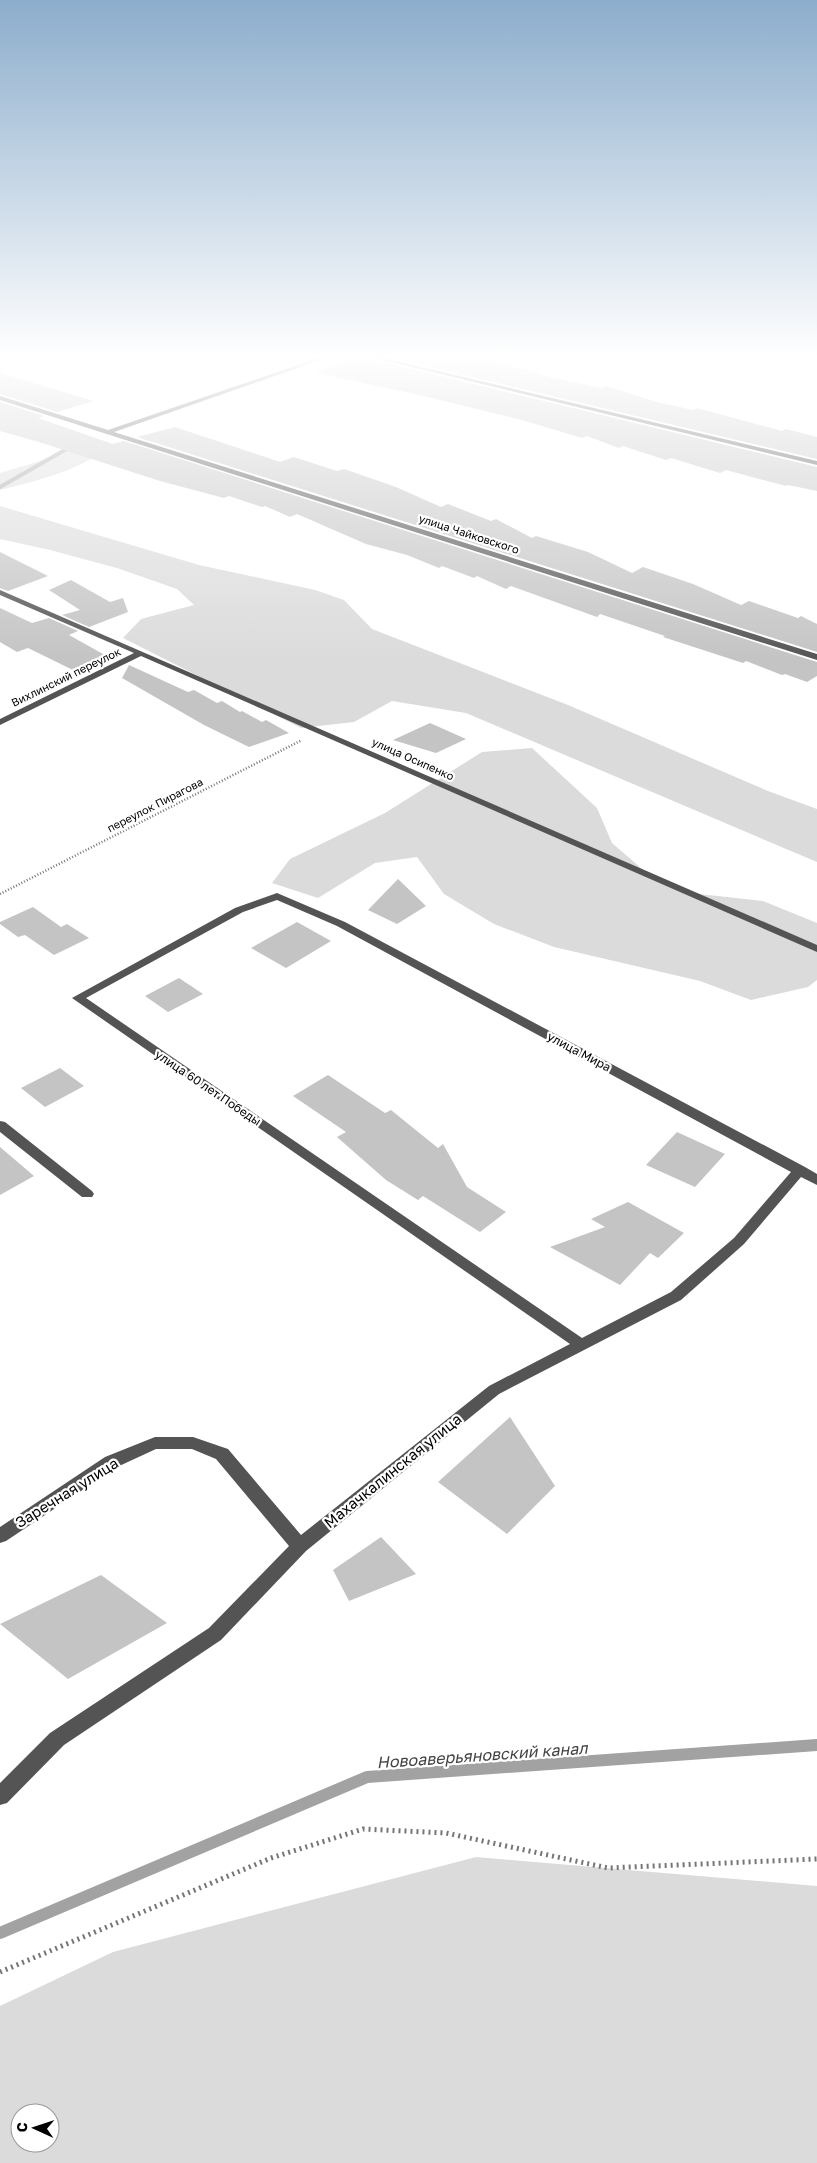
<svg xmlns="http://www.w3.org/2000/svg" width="817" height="2163" viewBox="0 0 817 2163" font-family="'Golos Text',sans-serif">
<rect width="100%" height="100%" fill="#fff"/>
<!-- green -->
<path fill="#dbdbdb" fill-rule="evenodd" d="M78,447L105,451C72,472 37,481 0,490V473L37,462Z
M0,506L199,565L315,590L344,600L372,629L568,705L768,791L817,809V862L466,713L392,701L354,722L301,728L123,638L141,619L194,605L177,589L117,568L50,550L0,539Z
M532,748L597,808L612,843L649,875L699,894L763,901L817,923V980L808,987L751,1000L700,981L554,947L494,924L444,894L417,857L375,863L318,898L272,883L290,859L385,813L482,752Z
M476,1857L817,1886V2163H0V2006L113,1952ZM20,2113H50V2143H20Z"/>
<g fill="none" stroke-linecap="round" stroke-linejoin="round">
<!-- stream-far1 -->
<path stroke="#a2a2a2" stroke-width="4" d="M0,487L72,446"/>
<!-- stream -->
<path stroke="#a2a2a2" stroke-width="12" d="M0,1933L367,1777L817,1745"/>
</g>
<!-- building -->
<path fill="#c4c4c4" d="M353,357H368L370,359L817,467V491L788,485L786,486L726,470L720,473L671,458L666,460L623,446L619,448L587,436L582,438L522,420L415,394L316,373Z
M388,357H482L553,378L601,388L606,386L657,402L693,410L697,408L782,431L786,429L817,437V459Z
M0,373L94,401L57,412L0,394Z
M0,402L44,416L38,418L113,444L124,441L817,662V676L807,682L785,674L782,675L746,661L743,663L663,637L665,636L600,614L597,617L511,586L506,589L477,576L474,578L442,566L439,568L407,555L366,544L297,514L290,517L265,506L262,507L229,496L224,498L160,481L39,442L0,431Z
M175,427L280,462L294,457L337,471L344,469L396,487L441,507L448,504L491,521L496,519L532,538L536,536L588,552L632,573L643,567L693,584L741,605L749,601L798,618L801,616L817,624V652L137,437Z
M0,552L48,576L8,591L0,588Z
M71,580L110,602L123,598L128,612L89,627L62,615L80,610L49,590Z
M0,608L32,623L49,618L78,631L69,635L112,659L77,672L28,648L17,652L0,642Z
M129,665L188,692L194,690L217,703L222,701L240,712L242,711L262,722L266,720L289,733L249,747L204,725L122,678Z
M430,723L466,739L436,753L393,740Z
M398,879L426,906L397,924L368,910Z
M33,907L61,927L67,924L89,938L54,955L25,935L18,937L0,924V922Z
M297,922L331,941L286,968L251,948Z
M179,978L203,994L168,1012L145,996Z
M60,1068L84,1086L45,1107L21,1088Z
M328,1075L385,1113L391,1110L438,1148L443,1144L467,1187L506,1212L480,1232L423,1196L418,1200L386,1180L337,1137L346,1132L293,1096Z
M677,1132L725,1154L695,1187L646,1165Z
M0,1147L34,1176L0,1195Z
M628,1202L684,1233L658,1258L650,1253L620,1285L550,1247L605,1227L591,1219Z
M510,1417L555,1486L507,1534L438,1482Z
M381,1537L416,1574L349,1601L333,1570Z
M101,1575L167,1623L68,1679L0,1624Z"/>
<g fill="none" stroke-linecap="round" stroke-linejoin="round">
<!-- path-far1 -->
<path stroke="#767676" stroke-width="2.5" stroke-dasharray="1 2" stroke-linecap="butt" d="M0,894L302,740"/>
<!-- path -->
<path stroke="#767676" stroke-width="5" stroke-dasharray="2 4" stroke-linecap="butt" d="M0,1972L271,1858L363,1829L446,1833L608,1868L817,1859"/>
<!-- minor -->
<path fill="#545454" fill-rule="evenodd" d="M321,357H329L114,432L817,654V660L0,400V396L108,430Z
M370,357H380L817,461V465Z
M0,590L817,945V952L141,656L0,725V719L134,653L0,595Z
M277,893L345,922L805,1167L817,1174V1185L801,1177L744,1244L681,1300L499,1394L306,1551L221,1640L64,1745L7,1803L0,1805V1783L50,1733L209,1628L289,1546L216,1459L192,1449H156L117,1467L6,1541L0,1543V1527L105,1457L155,1437H193L228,1449L301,1535L489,1386L570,1344L72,998L235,908ZM277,900L337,926L791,1172L734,1238L671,1292L582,1338L86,998L243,912Z
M0,1121L5,1122L92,1191L94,1194L92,1197H82L0,1132Z"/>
</g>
<!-- sky -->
<linearGradient id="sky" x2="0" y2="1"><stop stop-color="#8cadcc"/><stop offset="0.54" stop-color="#fff"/><stop offset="1" stop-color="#fff" stop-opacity="0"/></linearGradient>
<rect width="817" height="660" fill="url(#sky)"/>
<g text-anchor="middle" stroke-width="4.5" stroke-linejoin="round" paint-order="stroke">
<!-- far-street labels -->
<g font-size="11" fill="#000" stroke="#fff">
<text transform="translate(469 534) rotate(18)" y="4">улица Чайковского</text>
<text transform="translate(66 677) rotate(-26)" y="4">Вихлинский переулок</text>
<text transform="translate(413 759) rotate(24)" y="4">улица Осипенко</text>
<text transform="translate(155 805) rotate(-27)" y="4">переулок Пирагова</text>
</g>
<!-- street labels -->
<g font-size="12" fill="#000" stroke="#fff">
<text transform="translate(579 1052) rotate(28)" y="4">улица Мира</text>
<text transform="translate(208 1088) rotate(34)" y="4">улица 60 лет Победы</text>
</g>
<!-- near-street labels -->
<g font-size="15" fill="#000" stroke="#fff">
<text transform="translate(393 1471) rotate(-39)" y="5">Махачкалинская улица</text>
<text transform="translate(67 1493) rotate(-32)" y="5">Заречная улица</text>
</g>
<!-- near-water labels -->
<g font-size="16" font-style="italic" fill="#434343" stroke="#fff">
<text transform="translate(482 1755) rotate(-4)" y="6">Новоаверьяновский канал</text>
</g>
</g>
<!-- north arrow -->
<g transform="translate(35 2128) rotate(273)"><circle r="24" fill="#ffffff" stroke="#999999"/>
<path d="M0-4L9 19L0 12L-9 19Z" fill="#000000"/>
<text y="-8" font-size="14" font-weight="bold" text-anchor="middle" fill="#000000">С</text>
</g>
</svg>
